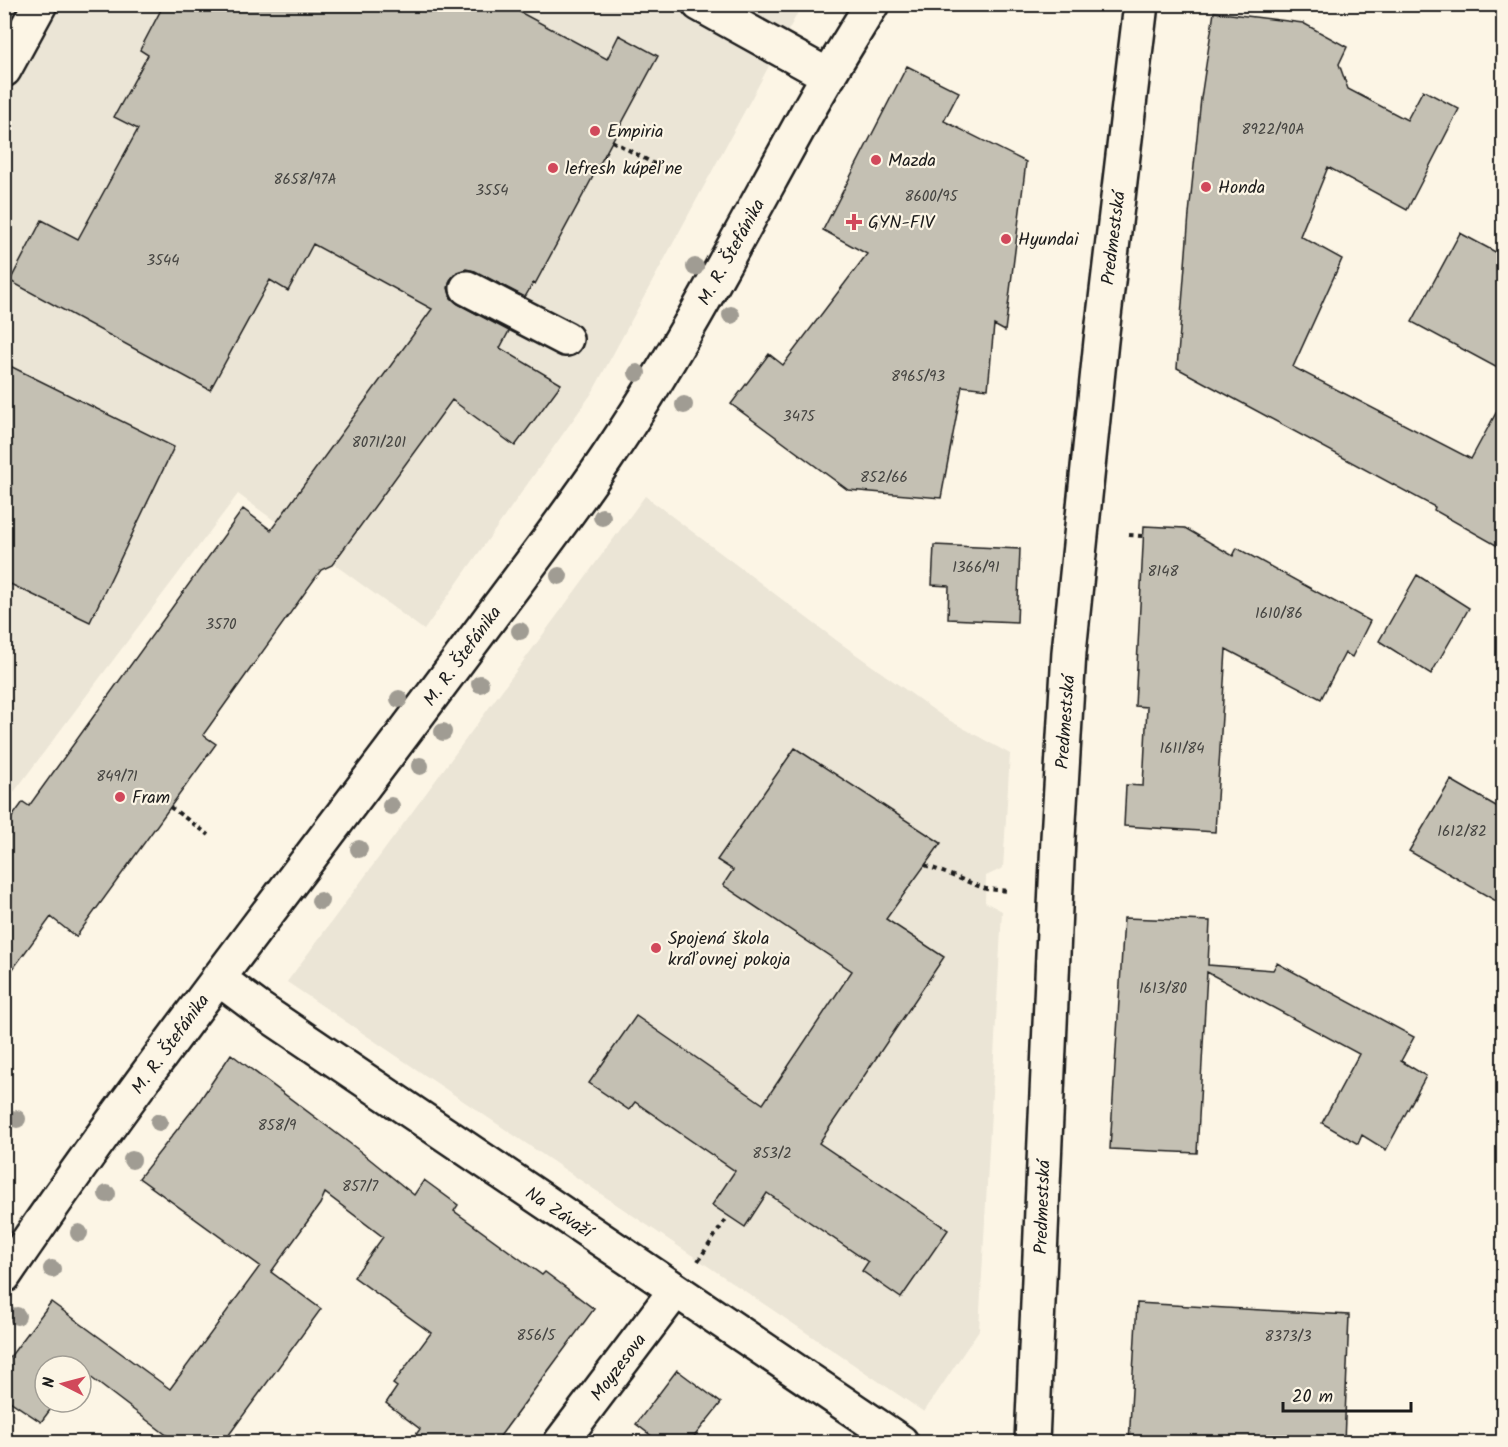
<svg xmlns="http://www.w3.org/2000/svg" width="1508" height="1447" viewBox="0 0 1508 1447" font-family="Kalam,sans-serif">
<rect width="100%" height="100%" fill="#fcf5e5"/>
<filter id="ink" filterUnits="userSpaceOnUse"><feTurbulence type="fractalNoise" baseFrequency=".0167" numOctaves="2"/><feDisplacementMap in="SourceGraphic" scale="12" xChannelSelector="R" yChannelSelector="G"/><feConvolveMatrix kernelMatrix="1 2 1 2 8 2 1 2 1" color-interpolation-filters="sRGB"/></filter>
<g filter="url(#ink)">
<!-- built -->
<path fill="#ebe5d6" d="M5,5H802L592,393L424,630L238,494L5,804Z
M645,496L836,640L945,718L1010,754L1003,868L986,876L985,902L1002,911L979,1330L924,1412L287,982Z"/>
<!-- building -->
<path fill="#c4c0b3" stroke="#1c1c1c" stroke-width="1.5" d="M164,4H505L607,59L619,35L658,56L535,284L533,283L525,297L475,271L466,269L457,272L450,280L448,288L451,298L458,304L509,331L500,348L561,384L515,446L452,400L332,565L321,570L203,735L216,744L76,937L51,917L4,981V828L23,802L29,806L243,509L271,530L432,309L313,244L288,291L270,280L210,390L10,281L42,220L78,239L138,129L114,117L148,55L140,50Z
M1214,12L1303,23L1347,47L1339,64L1348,89L1407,120L1423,90L1459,109L1407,210L1328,167L1300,236L1342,259L1293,367L1471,459L1503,400V549L1434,510L1435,507L1177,368L1189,214L1201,98Z
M907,66L959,92L944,121L1026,162L1005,331L994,325L988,389L962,386L941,498L848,490L731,404L769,354L783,365L867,254L823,230Z
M1460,233L1503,256V371L1412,322Z
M4,363L174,447L90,622L4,581Z
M1144,526L1185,528L1233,556L1237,548L1370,621L1352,657L1345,653L1321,699L1226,649L1215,832L1124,826L1126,785L1143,786L1147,707L1135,706Z
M934,545L1020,549L1017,622L948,619L949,586L932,585Z
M1417,575L1469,608L1431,674L1379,641Z
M795,748L941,843L886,919L944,957L819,1143L948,1230L901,1298L862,1271L868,1262L767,1193L745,1227L712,1205L735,1171L635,1102L629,1110L589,1083L636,1016L763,1104L852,971L723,885L733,870L717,860Z
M1451,780L1503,810V905L1409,851Z
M1124,918L1210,921L1208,965L1273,970L1277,963L1414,1037L1401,1061L1426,1076L1386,1150L1362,1135L1358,1144L1322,1123L1359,1054L1207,972L1197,1153L1110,1149Z
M231,1054L356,1148L414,1195L424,1180L458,1205L454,1211L542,1275L545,1272L594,1309L495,1443H410L420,1429L386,1403L397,1387L393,1384L431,1333L354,1277L383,1237L325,1193L320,1204L271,1272L321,1309L223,1443H177L81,1370V1366H45V1402H56L41,1422L4,1397V1365L51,1302L170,1389L260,1266L139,1178L198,1103Z
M1137,1303L1349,1315L1344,1443H1129Z
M677,1370L721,1403L689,1443H661L636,1424Z"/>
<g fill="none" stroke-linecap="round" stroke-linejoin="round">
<!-- minor casing -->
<g stroke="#1c1c1c" stroke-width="38">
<path id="minor" d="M699,4L829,76
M4,70L40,4
M467,288L566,339
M218,978L258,1008L901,1442
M4,1276C156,1052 326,840 487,622C527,568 568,515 606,459C682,348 743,228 808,111C828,75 850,40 872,4
M561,1442L675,1291
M1032,1442L1058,838L1069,652L1101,341L1141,4"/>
</g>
<!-- path -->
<path stroke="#1c1c1c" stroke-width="4" stroke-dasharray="4.5 4.5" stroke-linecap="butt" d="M612,141L660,167
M1129,535L1143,536
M170,807L209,835
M925,865L986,889L1010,891
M698,1261L728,1216
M450,1440L453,1442"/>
<!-- minor -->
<use href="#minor" stroke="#fcf5e5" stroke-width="33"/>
</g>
<!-- trees -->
<g fill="#a09c93">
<circle cx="695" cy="267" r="9"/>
<circle cx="731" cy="315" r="9"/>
<circle cx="637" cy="373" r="9"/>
<circle cx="684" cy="405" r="9"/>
<circle cx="602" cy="517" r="9"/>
<circle cx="559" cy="576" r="9"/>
<circle cx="520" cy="631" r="9"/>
<circle cx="480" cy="684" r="9"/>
<circle cx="399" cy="699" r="9"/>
<circle cx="443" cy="732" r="9"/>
<circle cx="420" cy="766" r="9"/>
<circle cx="391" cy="806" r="9"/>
<circle cx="359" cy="849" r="9"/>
<circle cx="320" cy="901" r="9"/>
<circle cx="17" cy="1119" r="9"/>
<circle cx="159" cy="1122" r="9"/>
<circle cx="132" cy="1160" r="9"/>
<circle cx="107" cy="1194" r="9"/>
<circle cx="79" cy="1233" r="9"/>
<circle cx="52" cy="1269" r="9"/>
<circle cx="17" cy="1316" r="9"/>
</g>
</g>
<!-- markers -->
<g fill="#d1495b" stroke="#fcf5e5" stroke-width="2">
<circle cx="595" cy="131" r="6"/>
<circle cx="876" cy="160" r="6"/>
<circle cx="553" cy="168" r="6"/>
<circle cx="1206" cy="187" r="6"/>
<path d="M851 213h6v6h6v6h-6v6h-6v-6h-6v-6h6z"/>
<circle cx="1006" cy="239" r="6"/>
<circle cx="120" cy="797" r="6"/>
<circle cx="656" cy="948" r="6"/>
</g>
<g text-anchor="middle" stroke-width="4.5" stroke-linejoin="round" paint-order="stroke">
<!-- number labels -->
<g font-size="15" fill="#464542">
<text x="1273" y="134">8922/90A</text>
<text x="305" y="184">8658/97A</text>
<text x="492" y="195">3554</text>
<text x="931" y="201">8600/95</text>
<text x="163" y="265">3544</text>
<text x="918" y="381">8965/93</text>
<text x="799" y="421">3475</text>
<text x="379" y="447">8071/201</text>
<text x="884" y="482">852/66</text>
<text x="976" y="572">1366/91</text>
<text x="1163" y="576">8148</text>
<text x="1279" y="618">1610/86</text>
<text x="221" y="629">3570</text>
<text x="1182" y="753">1611/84</text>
<text x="117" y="781">849/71</text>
<text x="1462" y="836">1612/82</text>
<text x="1163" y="993">1613/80</text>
<text x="277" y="1130">858/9</text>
<text x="772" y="1158">853/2</text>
<text x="360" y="1191">857/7</text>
<text x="536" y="1340">856/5</text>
<text x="1288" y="1341">8373/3</text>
</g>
<!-- poi labels -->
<g font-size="18" fill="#1c1c1c" stroke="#fcf5e5" text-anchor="start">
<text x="607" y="137">Empiria</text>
<text x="888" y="166">Mazda</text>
<text x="565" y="174">lefresh kúpeľne</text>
<text x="1218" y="193">Honda</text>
<text x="868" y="228">GYN-FIV</text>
<text x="1018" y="245">Hyundai</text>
<text x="132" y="803">Fram</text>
<text x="668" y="944">Spojená škola<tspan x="668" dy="21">kráľovnej pokoja</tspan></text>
</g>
<!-- street labels -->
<g font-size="18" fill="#1c1c1c" stroke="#fcf5e5">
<text transform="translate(1113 238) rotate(-83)" y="6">Predmestská</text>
<text transform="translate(731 252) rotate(-61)" y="6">M. R. Štefánika</text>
<text transform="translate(462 656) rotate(-54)" y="6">M. R. Štefánika</text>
<text transform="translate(1065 722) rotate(-86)" y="6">Predmestská</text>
<text transform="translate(170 1044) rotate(-54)" y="6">M. R. Štefánika</text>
<text transform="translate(1042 1207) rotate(-88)" y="6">Predmestská</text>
<text transform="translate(559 1212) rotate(34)" y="6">Na Závaží</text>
<text transform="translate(618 1367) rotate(-53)" y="6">Moyzesova</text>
</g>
</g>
<!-- margin -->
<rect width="1508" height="1447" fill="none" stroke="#fcf5e5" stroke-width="24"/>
<rect x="12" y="12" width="1484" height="1423" fill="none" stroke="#1c1c1c" stroke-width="2" filter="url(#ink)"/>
<!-- north arrow -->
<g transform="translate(63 1384) rotate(276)"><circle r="28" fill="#fcf5e5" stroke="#a29e95" stroke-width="1.5"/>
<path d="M0-4.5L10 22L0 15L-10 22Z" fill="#d1495b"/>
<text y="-9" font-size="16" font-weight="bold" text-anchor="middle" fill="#1c1c1c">N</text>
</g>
<!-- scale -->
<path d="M1283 1402v9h128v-9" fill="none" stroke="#1c1c1c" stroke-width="3"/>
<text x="1292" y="1402" font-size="18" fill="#1c1c1c" stroke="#fcf5e5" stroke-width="4.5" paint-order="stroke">20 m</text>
</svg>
